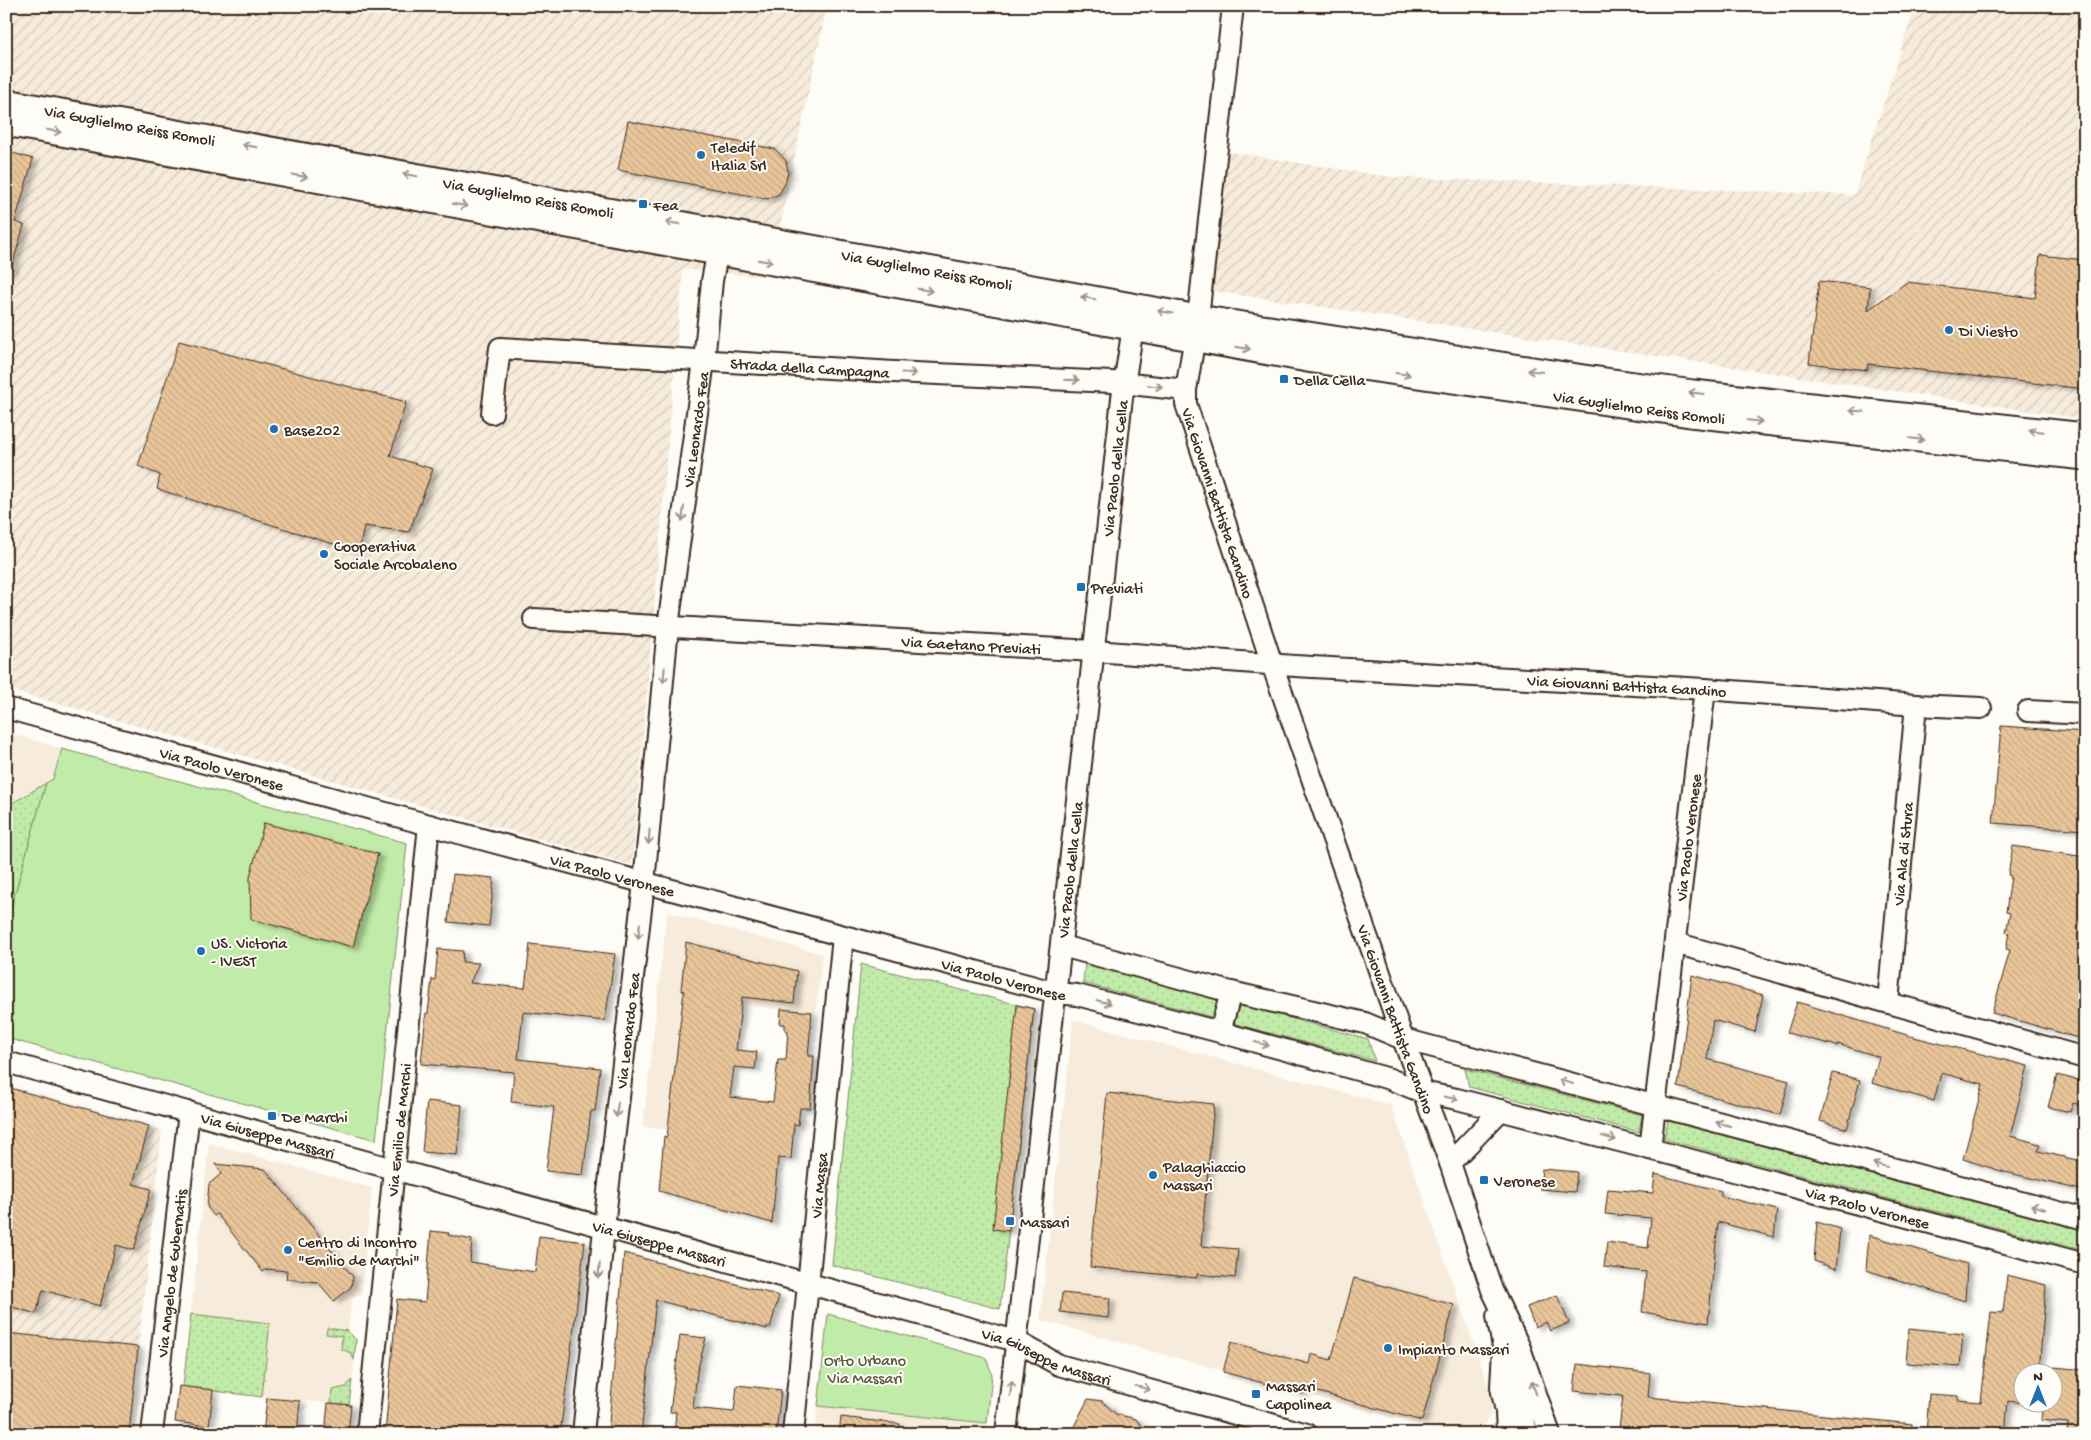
<svg xmlns="http://www.w3.org/2000/svg" width="2091" height="1440" viewBox="0 0 2091 1440" font-family="'Gochi Hand',sans-serif">
<defs>
<pattern id="industrial-furrows" width="10" height="10" patternUnits="userSpaceOnUse" patternTransform="scale(1.25)"><rect width="10" height="10" fill="#f7ecdb"/><path d="M-1 1l2-2M0 10L10 0M9 11l2-2" fill="none" stroke="#d5cbbc"/></pattern>
<pattern id="grass-dots" width="8" height="8" patternUnits="userSpaceOnUse" patternTransform="scale(1.25)"><rect width="8" height="8" fill="#c1eba8"/><path d="M2 2h.1M6 6h.1" fill="none" stroke="#a7ca90" stroke-width="1.8" stroke-linecap="round"/></pattern>
<pattern id="building-back-hatch" width="6" height="6" patternUnits="userSpaceOnUse" patternTransform="scale(1.25)"><rect width="6" height="6" fill="#e9c59a"/><path d="M-1 5l2 2M0 0l6 6M5-1l2 2" fill="none" stroke="#c9a984"/></pattern>
<filter id="shadow"><feDropShadow dx="5.5" dy="3" stdDeviation="2.5" flood-color="#0004"/></filter>
</defs>
<rect width="100%" height="100%" fill="#fdfcf7"/>
<filter id="ink" filterUnits="userSpaceOnUse"><feTurbulence type="fractalNoise" baseFrequency=".02" numOctaves="2"/><feDisplacementMap in="SourceGraphic" scale="10" xChannelSelector="R" yChannelSelector="G"/><feConvolveMatrix kernelMatrix="1 2 1 2 8 2 1 2 1" color-interpolation-filters="sRGB"/></filter>
<g filter="url(#ink)">
<!-- built -->
<path fill="#f7ecdb" d="M6,732L62,749L53,779L6,807Z
M667,912L822,954L816,1013L741,1005L725,1136L643,1127Z
M1073,1020L1391,1105L1492,1396V1414L1482,1429L1475,1434H1451L1040,1320Z
M209,1143L372,1188L361,1295H357L352,1299L348,1331L357,1340L349,1405L213,1392L183,1387Z
M818,1406L987,1423L985,1434H815Z"/>
<!-- industrial -->
<path fill="url(#industrial-furrows)" d="M6,6H827L769,277L683,269L632,865L6,689Z
M1915,6H2085V419L1206,290L1229,152L1391,177L1854,195Z
M6,1087L162,1130L129,1434H6Z"/>
<!-- grass -->
<path fill="url(#grass-dots)" stroke="#7e8a63" d="M46,783L6,926V807Z
M1085,963L1220,999L1215,1018L1083,983Z
M861,964L1034,1009L1000,1309L832,1265Z
M1237,1004L1368,1039L1375,1061L1231,1023Z
M1465,1069L1642,1115L1639,1132L1469,1087Z
M1668,1121L2085,1231V1251L1664,1139Z
M191,1314L270,1323L262,1397L183,1387Z
M327,1328L348,1331L356,1340L354,1360L351,1353L341,1349L342,1336L326,1334Z
M352,1380L349,1405L331,1403L332,1390L346,1387Z"/>
<!-- garden -->
<path fill="#c1eba8" stroke="#7e8a63" d="M62,749L407,843L376,1140L6,1038V926L46,783L53,779Z
M828,1314L986,1358L992,1374L987,1423L818,1406Z"/>
<!-- building -->
<path fill="url(#building-back-hatch)" stroke="#3b2a1e" filter="url(#shadow)" d="M628,121L775,149L786,161L788,172L785,184L779,194L767,199L618,170Z
M6,151L33,159L15,222L24,225L10,273L6,272Z
M2040,255L2085,260V389L1868,364L1867,370L1809,363L1819,281L1870,287L1868,310L1907,282L2035,298Z
M179,341L406,402L390,456L433,469L409,532L364,526L359,552L157,489L160,475L138,466Z
M2001,726L2085,732V830L1993,823Z
M264,823L378,854L353,947L251,919L250,877Z
M2013,846L2085,857V1040L1992,1013L2010,950L2006,949L2009,933L2006,932L2010,913L2006,912L2011,876L2008,875Z
M453,874L494,878L489,926L448,922Z
M686,942L797,971L794,1003L742,997L736,1050L757,1052L755,1069L734,1067L730,1097L773,1102L778,1060H786L788,1031L785,1030V1024H780L781,1009L812,1012L808,1056H814L810,1108H800L798,1125L794,1124L791,1159L778,1158L772,1223L659,1191L664,1136L667,1137L684,991L681,990Z
M530,944L615,954L605,1021L523,1012L518,1059L600,1068L595,1111H591L583,1175L546,1171L554,1107L511,1102L514,1072L421,1064L426,1013H428L432,979L435,980L438,949L463,951L462,962L479,963L470,983L525,988Z
M1692,975L1763,995L1755,1032L1713,1020L1707,1059L1789,1081L1780,1115L1678,1087Z
M1797,1002L1910,1036L2028,1066L2010,1136L2040,1144L2038,1151L2085,1162V1191L2001,1171L1963,1159L1983,1084L1941,1073L1934,1101L1872,1083L1879,1057L1838,1044L1837,1046L1787,1033Z
M1017,1005L1034,1009L1009,1231L993,1229Z
M1833,1073L1860,1080L1847,1129L1820,1121Z
M2057,1075L2085,1082V1106L2073,1103L2070,1112L2048,1107Z
M6,1087L149,1126L133,1184L151,1189L134,1250L116,1245L100,1306L43,1290L36,1314L6,1305Z
M1107,1093L1214,1104L1201,1246L1238,1249L1235,1278L1197,1274V1278L1090,1267Z
M427,1101L462,1105L457,1155L422,1152Z
M215,1164L265,1169L353,1277L351,1287L334,1301L318,1282L286,1279L287,1271L267,1269L263,1272L217,1214L214,1216L207,1207L209,1184L222,1173Z
M1542,1169L1577,1172L1575,1192L1540,1189Z
M1655,1174L1721,1191V1196L1777,1210L1774,1237L1718,1222L1708,1323L1642,1312L1646,1272L1604,1267L1607,1242L1648,1248L1651,1218L1605,1214L1608,1189L1653,1193Z
M1817,1222L1840,1229L1836,1269L1814,1261Z
M431,1231L449,1233L448,1235L472,1240L470,1262L535,1272L539,1236L585,1242L560,1434H385L397,1299L425,1302Z
M1869,1235L1967,1264L1965,1301L1866,1270Z
M624,1253L779,1296L770,1328L767,1327V1329L656,1300L641,1434H608Z
M2007,1275L2046,1285L2039,1372H2024V1403L2008,1401L2005,1434H1926L1929,1394L1958,1396V1400L1981,1402L1991,1312L2003,1313Z
M1354,1278L1454,1305L1422,1421L1304,1388L1303,1394L1223,1372L1231,1342L1309,1364L1311,1354L1331,1360Z
M1062,1293L1110,1298L1108,1318L1060,1312Z
M1557,1295L1569,1323L1550,1331L1546,1322L1535,1327L1527,1307Z
M1909,1328L1963,1334L1960,1367L1906,1363Z
M6,1333L138,1347L129,1434H6Z
M680,1335L706,1338L697,1372L693,1408L734,1412L737,1385L781,1390L776,1434H674L676,1412H670Z
M1577,1364L1650,1373L1648,1397L1912,1424L1911,1434H1663L1619,1429L1623,1396L1574,1391Z
M2054,1367L2085,1370V1434H2067L2068,1423L2041,1420L2043,1402H2054Z
M179,1386L213,1390L209,1426L175,1422Z
M267,1398L300,1401L297,1434H263Z
M1088,1399L1102,1401L1116,1414L1136,1419L1149,1434H1070Z
M328,1403L351,1405L348,1434H325Z
M841,1417L900,1424L899,1434H839Z"/>
<g fill="none" stroke-linecap="round" stroke-linejoin="round">
<!-- minor casing -->
<g stroke="#3b2a1e" stroke-width="24">
<g id="minor">
<path id="s1" d="M1233,6L1198,318L1186,390V404L1272,664L1403,1039L1450,1163L1492,1290L1520,1348L1550,1434"/>
<path id="s2" d="M492,413L500,348L894,372L1112,382L1186,390"/>
<path id="s3" d="M534,619L1094,651L1295,666L1705,689L1916,705L1981,708"/>
<path id="s4" d="M6,708L429,825L1057,993L1077,995L1220,1032L1390,1079L1422,1092L1457,1099L1650,1149L2085,1264"/>
<path d="M2028,711L2085,714"/>
<path d="M1675,943L2085,1058"/>
<path d="M1062,946L1231,992L1365,1023L1403,1039L2085,1219"/>
<path id="s5" d="M1888,1002L1916,705"/>
<path d="M1220,1032L1231,992"/>
<path id="s6" d="M6,1062L1016,1341L1059,1365L1307,1434"/>
<path id="s7" d="M1650,1149L1705,689"/>
<path d="M1450,1163L1501,1110"/>
<path d="M1497,1316L1503,1347L1501,1387L1506,1412L1507,1434"/>
<path d="M1506,1358L1520,1397L1527,1434"/>
<path id="s8" d="M152,1434L189,1112"/>
<path id="s9" d="M367,1434L429,825"/>
<path id="s10" d="M583,1434L606,1209L644,883L668,627L704,361L712,281L720,239"/>
<path id="s11" d="M793,1434L843,936"/>
<path id="s12" d="M1006,1434L1122,398L1135,314"/>
</g>
</g>
<!-- major casing -->
<g stroke="#3b2a1e" stroke-width="29">
<g id="major">
<path id="s13" d="M6,102L1198,318L1584,378L1693,393L2085,436"/>
<path id="s14" d="M6,123L1313,360L1690,414L2085,457"/>
</g>
</g>
<!-- minor -->
<use href="#minor" stroke="#fdfcf7" stroke-width="20"/>
<!-- major -->
<use href="#major" stroke="#fdfcf7" stroke-width="25"/>
</g>
<!-- one-way arrows -->
<defs><path id="oneway-shaft" d="M-6 0H5M1.5-3L5.5 0L1.5 3" fill="none" stroke-width="1.6" stroke-linecap="round" stroke-linejoin="round" transform="scale(1.25)"/></defs>
<g stroke="#9c938a">
<use href="#oneway-shaft" transform="translate(54 131) rotate(10)"/>
<use href="#oneway-shaft" transform="translate(250 146) rotate(-170)"/>
<use href="#oneway-shaft" transform="translate(410 175) rotate(-170)"/>
<use href="#oneway-shaft" transform="translate(300 176) rotate(10)"/>
<use href="#oneway-shaft" transform="translate(460 205) rotate(10)"/>
<use href="#oneway-shaft" transform="translate(673 223) rotate(-170)"/>
<use href="#oneway-shaft" transform="translate(765 261) rotate(10)"/>
<use href="#oneway-shaft" transform="translate(925 290) rotate(10)"/>
<use href="#oneway-shaft" transform="translate(1088 298) rotate(-170)"/>
<use href="#oneway-shaft" transform="translate(1165 312) rotate(-170)"/>
<use href="#oneway-shaft" transform="translate(1243 348) rotate(10)"/>
<use href="#oneway-shaft" transform="translate(1535 371) rotate(-172)"/>
<use href="#oneway-shaft" transform="translate(909 373) rotate(3)"/>
<use href="#oneway-shaft" transform="translate(1403 374) rotate(8)"/>
<use href="#oneway-shaft" transform="translate(1072 380) rotate(2)"/>
<use href="#oneway-shaft" transform="translate(1155 386) rotate(6)"/>
<use href="#oneway-shaft" transform="translate(1696 393) rotate(-173)"/>
<use href="#oneway-shaft" transform="translate(1857 411) rotate(-174)"/>
<use href="#oneway-shaft" transform="translate(1755 421) rotate(6)"/>
<use href="#oneway-shaft" transform="translate(2036 431) rotate(-174)"/>
<use href="#oneway-shaft" transform="translate(1917 439) rotate(6)"/>
<use href="#oneway-shaft" transform="translate(683 514) rotate(98)"/>
<use href="#oneway-shaft" transform="translate(664 675) rotate(95)"/>
<use href="#oneway-shaft" transform="translate(649 837) rotate(95)"/>
<use href="#oneway-shaft" transform="translate(639 931) rotate(97)"/>
<use href="#oneway-shaft" transform="translate(1104 1002) rotate(14)"/>
<use href="#oneway-shaft" transform="translate(1262 1044) rotate(15)"/>
<use href="#oneway-shaft" transform="translate(1566 1082) rotate(-165)"/>
<use href="#oneway-shaft" transform="translate(1451 1098) rotate(12)"/>
<use href="#oneway-shaft" transform="translate(617 1110) rotate(97)"/>
<use href="#oneway-shaft" transform="translate(1723 1124) rotate(-165)"/>
<use href="#oneway-shaft" transform="translate(1609 1138) rotate(15)"/>
<use href="#oneway-shaft" transform="translate(1880 1165) rotate(-165)"/>
<use href="#oneway-shaft" transform="translate(2038 1207) rotate(-165)"/>
<use href="#oneway-shaft" transform="translate(599 1271) rotate(96)"/>
<use href="#oneway-shaft" transform="translate(1011 1388) rotate(-84)"/>
<use href="#oneway-shaft" transform="translate(1143 1388) rotate(15)"/>
<use href="#oneway-shaft" transform="translate(1534 1388) rotate(-110)"/>
</g>
</g>
<!-- markers -->
<g fill="#1f6fb2" stroke="#fdfcf7" stroke-width="2">
<circle cx="701" cy="155" r="5"/>
<rect x="638" y="199" width="10" height="10" rx="2.5"/>
<circle cx="1949" cy="330" r="5"/>
<rect x="1279" y="374" width="10" height="10" rx="2.5"/>
<circle cx="274" cy="429" r="5"/>
<circle cx="324" cy="554" r="5"/>
<rect x="1076" y="582" width="10" height="10" rx="2.5"/>
<circle cx="201" cy="951" r="5"/>
<rect x="267" y="1111" width="10" height="10" rx="2.5"/>
<circle cx="1153" cy="1175" r="5"/>
<rect x="1479" y="1175" width="10" height="10" rx="2.5"/>
<rect x="1005" y="1216" width="10" height="10" rx="2.5"/>
<circle cx="288" cy="1250" r="5"/>
<circle cx="1388" cy="1348" r="5"/>
<rect x="1251" y="1389" width="10" height="10" rx="2.5"/>
</g>
<g text-anchor="middle" stroke-width="4" stroke-linejoin="round" paint-order="stroke">
<!-- street labels -->
<g font-size="16" fill="#3b2a1e" stroke="#fdfcf7">
<text dy="6" stroke="none"><textPath href="#s13" startOffset="126">Via Guglielmo Reiss Romoli</textPath></text>
<text dy="6" stroke="none"><textPath href="#s13" startOffset="531">Via Guglielmo Reiss Romoli</textPath></text>
<text dy="6" stroke="none"><textPath href="#s13" startOffset="936">Via Guglielmo Reiss Romoli</textPath></text>
<text dy="6" stroke="none"><textPath href="#s2" startOffset="376">Strada della Campagna</textPath></text>
<text dy="6" stroke="none"><textPath href="#s14" startOffset="1658">Via Guglielmo Reiss Romoli</textPath></text>
<text dy="6" stroke="none"><textPath href="#s10" startOffset="1011">Via Leonardo Fea</textPath></text>
<text dy="6" stroke="none"><textPath href="#s12" startOffset="972">Via Paolo della Cella</textPath></text>
<text dy="6" stroke="none"><textPath href="#s1" startOffset="505">Via Giovanni Battista Gandino</textPath></text>
<text dy="6" stroke="none"><textPath href="#s3" startOffset="438">Via Gaetano Previati</textPath></text>
<text dy="6" stroke="none"><textPath href="#s3" startOffset="1095">Via Giovanni Battista Gandino</textPath></text>
<text dy="6" stroke="none"><textPath href="#s4" startOffset="224">Via Paolo Veronese</textPath></text>
<text dy="6" stroke="none"><textPath href="#s7" startOffset="314">Via Paolo Veronese</textPath></text>
<text dy="6" stroke="none"><textPath href="#s5" startOffset="149">Via Ala di Stura</textPath></text>
<text dy="6" stroke="none"><textPath href="#s12" startOffset="568">Via Paolo della Cella</textPath></text>
<text dy="6" stroke="none"><textPath href="#s4" startOffset="629">Via Paolo Veronese</textPath></text>
<text dy="6" stroke="none"><textPath href="#s4" startOffset="1034">Via Paolo Veronese</textPath></text>
<text dy="6" stroke="none"><textPath href="#s1" startOffset="1051">Via Giovanni Battista Gandino</textPath></text>
<text dy="6" stroke="none"><textPath href="#s10" startOffset="406">Via Leonardo Fea</textPath></text>
<text dy="6" stroke="none"><textPath href="#s9" startOffset="306">Via Emilio de Marchi</textPath></text>
<text dy="6" stroke="none"><textPath href="#s6" startOffset="272">Via Giuseppe Massari</textPath></text>
<text dy="6" stroke="none"><textPath href="#s11" startOffset="250">Via Massa</textPath></text>
<text dy="6" stroke="none"><textPath href="#s4" startOffset="1928">Via Paolo Veronese</textPath></text>
<text dy="6" stroke="none"><textPath href="#s6" startOffset="678">Via Giuseppe Massari</textPath></text>
<text dy="6" stroke="none"><textPath href="#s8" startOffset="162">Via Angelo de Gubernatis</textPath></text>
<text dy="6" stroke="none"><textPath href="#s6" startOffset="1082">Via Giuseppe Massari</textPath></text>
</g>
<!-- poi labels -->
<g font-size="16" fill="#3b2a1e" stroke="#fdfcf7" text-anchor="start">
<text x="711" y="152">Teledif<tspan x="711" dy="18">Italia Srl</tspan></text>
<text x="653" y="210">Fea</text>
<text x="1959" y="336">Di Viesto</text>
<text x="1294" y="385">Della Cella</text>
<text x="284" y="435">Base202</text>
<text x="334" y="551">Cooperativa<tspan x="334" dy="18">Sociale Arcobaleno</tspan></text>
<text x="1091" y="593">Previati</text>
<text x="211" y="948">US. Victoria<tspan x="211" dy="18">- IVEST</tspan></text>
<text x="282" y="1122">De Marchi</text>
<text x="1163" y="1172">Palaghiaccio<tspan x="1163" dy="18">Massari</tspan></text>
<text x="1494" y="1186">Veronese</text>
<text x="1020" y="1227">Massari</text>
<text x="298" y="1247">Centro di Incontro<tspan x="298" dy="18">"Emilio de Marchi"</tspan></text>
<text x="1398" y="1354">Impianto Massari</text>
<text x="1266" y="1391">Massari<tspan x="1266" dy="18">Capolinea</tspan></text>
</g>
<!-- park labels -->
<g font-size="16" fill="#5c5a40" stroke="#fdfcf7">
<text x="865" y="1365">Orto Urbano<tspan x="865" dy="18">Via Massari</tspan></text>
</g>
</g>
<!-- margin -->
<rect width="2091" height="1440" fill="none" stroke="#fdfcf7" stroke-width="25"/>
<rect x="12" y="12" width="2066" height="1415" fill="none" stroke="#3b2a1e" stroke-width="2" filter="url(#ink)"/>
<!-- north arrow -->
<g transform="translate(2038 1388)"><circle r="24" fill="#fdfcf7" stroke="#afa8a0"/>
<path d="M0-4L9 19L0 12L-9 19Z" fill="#1f6fb2"/>
<text y="-8" font-size="14" font-weight="bold" text-anchor="middle" fill="#3b2a1e">N</text>
</g>
</svg>
